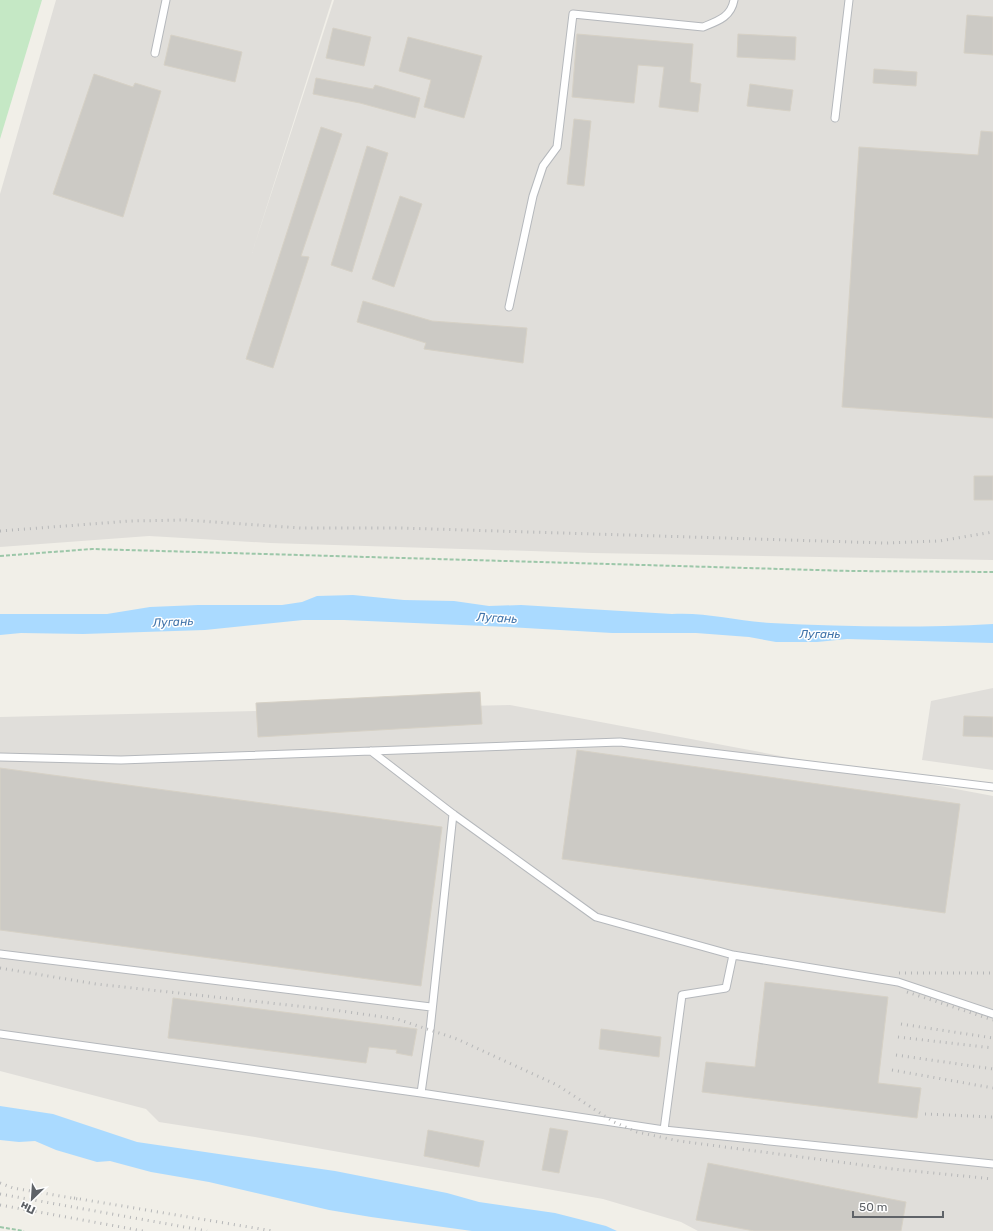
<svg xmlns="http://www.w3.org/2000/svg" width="993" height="1231" viewBox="0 0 993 1231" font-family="Rubik,sans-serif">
<rect width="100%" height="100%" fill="#f1efe8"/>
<!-- industrial -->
<path fill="#e0deda" d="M56,0H332L252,253L334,0H993V560L593,553L270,543L149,536L0,547V194Z
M993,688V770L922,760L931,701Z
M510,705L993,796V1231H698L681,1222L603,1199L255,1137L159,1122L146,1109L0,1071V717Z"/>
<!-- green -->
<path fill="#c5e8c5" d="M0,0H42L0,139Z"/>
<!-- water -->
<path fill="#aadaff" d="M353,595L404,600L454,601L489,606L521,605L672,614C706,612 738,621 771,623C845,627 920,628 993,624V643L847,639L817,642H776L749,637L696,633H612L508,627L344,620H303L205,630L83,634L21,633L0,635V614H107L150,607L198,605H282L302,602L317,596Z
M0,1106L53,1114L137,1142L335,1171L447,1193L479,1202L555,1213L606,1226L617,1231H472L371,1217L329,1210L209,1182L151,1172L110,1161L97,1162L56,1150L35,1141L19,1142L0,1140Z"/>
<!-- building -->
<path fill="#cccac5" stroke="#d6d1c6" d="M967,15L993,17V55L964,53Z
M333,28L371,37L364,66L326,58Z
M577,34L693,44L690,82L701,84L698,112L659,107L664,67L638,65L634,103L572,97Z
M738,34L796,37L795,60L737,57Z
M171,35L242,52L235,82L164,65Z
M408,37L482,56L464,118L424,107L431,80L399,71Z
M874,69L917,72L916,86L873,83Z
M94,74L133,87L135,83L161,91L123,217L53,194Z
M316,78L373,89L375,85L420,98L415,118L360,103L313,94Z
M750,84L793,90L790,111L747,106Z
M574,119L591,121L584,186L567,184Z
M321,127L342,134L301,256L309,257L273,368L246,359Z
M981,131L993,132V418L842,407L859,147L978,155Z
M367,146L388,153L352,272L331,265Z
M400,196L422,204L394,287L372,279Z
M363,301L432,321L527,328L523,363L424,349L426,343L357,322Z
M974,476H993V500H974Z
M480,692L482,724L258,737L256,703Z
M964,716L993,717V737L963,736Z
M577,750L960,804L945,913L562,859Z
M0,768L442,827L421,986L0,930Z
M765,982L888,997L878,1083L921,1088L917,1118L702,1092L706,1062L755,1067Z
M173,998L417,1029L412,1056L396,1053L397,1050L369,1047L366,1063L168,1038Z
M601,1029L661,1037L659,1057L599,1049Z
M550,1128L568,1131L559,1173L542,1170Z
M428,1130L484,1141L479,1167L424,1156Z
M708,1163L906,1202L901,1231H754L696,1220Z"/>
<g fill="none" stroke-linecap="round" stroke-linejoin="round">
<!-- service casing -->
<g stroke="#b5b8bc" stroke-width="9">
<path id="service" d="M155,53L166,0
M835,118L849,0
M509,307L533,196L543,166L557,147L573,14L703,27C718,21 731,17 734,0
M371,751L453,814L596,917L733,955L898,982L993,1014
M0,757L121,760L620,742L993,787
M0,954L431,1007
M0,1034L421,1093L664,1130L993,1164
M421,1093L430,1030L453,814
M664,1130L682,995L726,988L733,955"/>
</g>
<!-- path -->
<path stroke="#9cc7a9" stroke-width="2" stroke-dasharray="4 2" stroke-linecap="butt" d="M0,556L92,549L850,571L993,572
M0,1227L24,1231"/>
<!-- service -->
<use href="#service" stroke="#fff" stroke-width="7"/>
<!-- rail -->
<path stroke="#b6b7b8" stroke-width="3" stroke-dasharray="1 5" stroke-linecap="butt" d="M0,531L130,521L185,520L301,528H400L885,543L939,541L993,532
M0,968L96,984L334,1010L397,1019L457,1039L557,1085L614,1122L637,1132L679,1141L893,1169L993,1179
M899,973H993
M907,992L993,1020
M901,1024L993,1038
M898,1037L993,1048
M896,1055L993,1069
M892,1070L993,1088
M925,1114L993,1117
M0,1183L13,1188L78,1199
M0,1194L207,1231
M74,1198L273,1231
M0,1205L143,1231"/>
</g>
<g text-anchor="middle" stroke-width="3" stroke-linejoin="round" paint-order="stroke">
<!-- water labels -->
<g font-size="12" font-style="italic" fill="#4174aa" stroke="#fff">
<text transform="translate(497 618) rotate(3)" y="4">Лугань</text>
<text transform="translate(173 622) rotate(-3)" y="4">Лугань</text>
<text x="820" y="638">Лугань</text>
</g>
</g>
<!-- north arrow -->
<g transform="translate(32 1199) rotate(205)" stroke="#ffffff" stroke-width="3" paint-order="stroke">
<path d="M0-3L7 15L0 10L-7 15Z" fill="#5f6368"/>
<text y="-6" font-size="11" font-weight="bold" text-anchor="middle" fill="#5f6368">Пн</text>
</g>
<!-- scale -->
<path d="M853 1211v6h90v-6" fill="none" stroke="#5f6368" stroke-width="2"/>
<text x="859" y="1211" font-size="12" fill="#5f6368" stroke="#ffffff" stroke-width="3" paint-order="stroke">50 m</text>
</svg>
